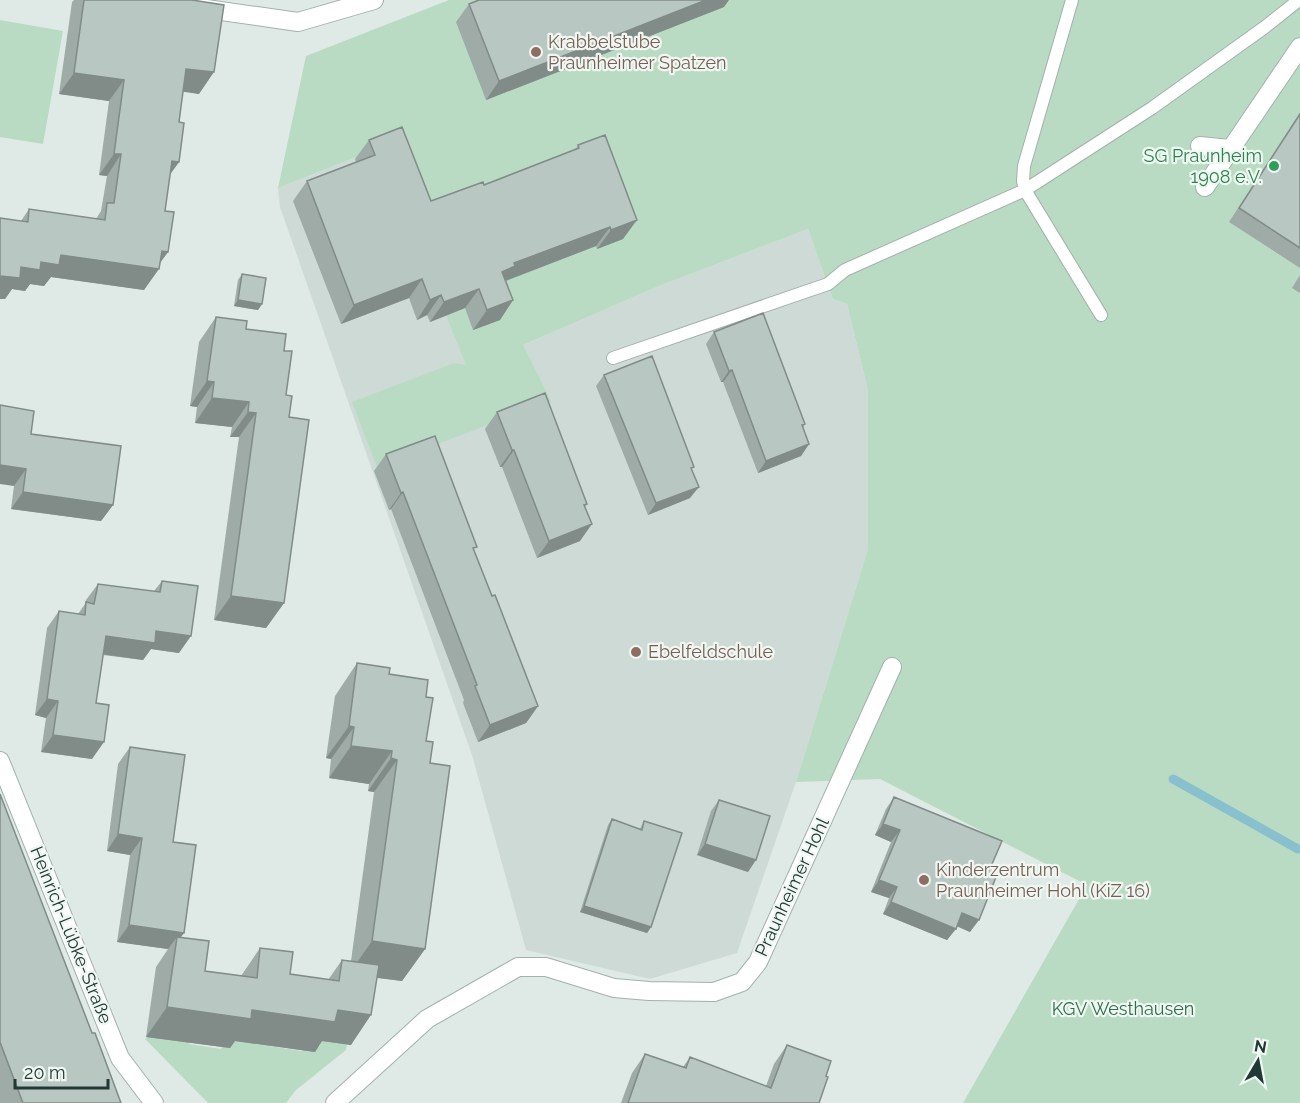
<svg xmlns="http://www.w3.org/2000/svg" width="1300" height="1103" viewBox="0 0 1300 1103" font-family="Raleway,sans-serif">
<rect width="100%" height="100%" fill="#dfeae6"/>
<!-- built -->
<path fill="#cedad5" d="M379,148L523,345L659,286L808,229L833,299L847,304L868,390V549L796,782L737,953L650,979L526,950L472,755L280,207L278,188Z"/>
<!-- green -->
<path fill="#b9dbc3" d="M449,0H1300V1103H963L1087,885L880,779L796,782L868,549V390L847,304L833,299L808,229L659,286L523,345L551,401L377,467L352,402L454,363L466,365L379,148L278,188L306,56Z
M0,20L63,31L43,144L0,137Z
M235,1028L271,1033L269,1046L302,1051L304,1043L320,1046L322,1035L348,1038L346,1050L296,1090L286,1103H208L145,1039L154,1032L190,1037L189,1044L221,1049L223,1041Z"/>
<g fill="none" stroke-linecap="round" stroke-linejoin="round">
<!-- stream -->
<path stroke="#89c0ce" stroke-width="9" d="M1173,779L1298,849"/>
<!-- service casing -->
<g stroke="#a2b1ad" stroke-width="14">
<path id="service" d="M1072,0L1024,166L1023,181L1025,190L1101,315
M613,358L828,284L845,270L1025,190L1152,108L1265,27L1299,0"/>
</g>
<!-- minor casing -->
<g stroke="#a2b1ad" stroke-width="20">
<path id="minor" d="M200,8L298,22L374,0
M1200,146L1230,149
M1205,187L1300,47
M0,761L120,1058L154,1103
M335,1103L427,1019L518,967H546L614,988L649,991L714,992L742,982L758,962L892,667"/>
</g>
<!-- service -->
<use href="#service" stroke="#fff" stroke-width="12"/>
<!-- minor -->
<use href="#minor" stroke="#fff" stroke-width="18"/>
</g>
<!-- wall -->
<path fill="#9eaba7" d="M74,0H192L199,94L183,91L179,122V162L170,174L165,211L168,252L160,263L144,290L51,277L44,286L30,284L25,291L12,289L5,299L21,221L29,209L96,219L101,211L107,176L99,175L109,101L59,94L72,2Z
M469,4L724,7L486,100L456,22Z
M1300,113V268L1229,222Z
M369,140L431,201L484,185L575,150L578,145L623,239L597,249L596,246L506,281L513,300L500,320L473,330L465,308L430,322L427,315L417,320L409,298L341,324L293,201L307,181L356,162L355,159Z
M242,274L262,304L258,310L234,306L238,280Z
M1300,275V293L1292,288Z
M216,317L246,329L284,351L286,395L289,417L284,603L266,628L214,620L239,437H230L232,427L195,423L197,407L190,406L199,342Z
M714,332L805,424L803,428L809,444L801,456L758,473L723,382H721L706,344Z
M604,375L692,470L690,498L648,515L596,386Z
M497,412L587,504L585,507L580,541L537,558L502,467H500L485,429Z
M31,434L113,505L101,521L11,509L14,486Z
M386,454L474,550L492,596L538,706L526,723L478,742L463,703L464,700L391,509L389,510L374,471Z
M162,581L179,653L151,649L143,660L103,655L96,703L92,759L41,752L46,718L35,715L47,628L59,611L78,614L85,604L86,600L98,584L154,591Z
M357,663L389,674L426,697V741L430,763L425,949L402,981L377,978L351,1045L322,1041L315,1052L235,1041L230,1048L146,1037L156,967L168,949L117,942L130,855L107,851L118,764L130,747L173,842L184,933L180,937L205,971L241,976L260,948L290,974L328,980L342,960L351,961L374,792L368,791L369,784L329,778L331,759L326,758L335,696Z
M0,794L92,1033L121,1103H0Z
M894,797L992,864L970,932L957,926L947,940L883,914L889,898L871,892L891,842L875,835L886,809Z
M719,800L748,872L697,855L711,811Z
M612,819L640,829L644,821L651,927L647,933L580,912L608,825Z
M787,1045L826,1076L819,1103H621L632,1073L645,1054L683,1067L690,1057L766,1086L774,1064Z"/>
<!-- shaded-wall -->
<path fill="#818b88" d="M706,0H729L724,7L486,100L499,81Z
M186,69L214,72L199,94L171,90Z
M74,73L124,80L109,101L59,94Z
M114,154H121L107,176L99,175Z
M172,161L179,162L164,183Z
M637,220L623,239L597,249L611,230Z
M610,227L596,246L505,281L502,272L514,263Z
M162,251L168,252L156,268L159,269L144,290L51,277L44,286L30,284L25,291L12,289L5,299H0V276L21,267L41,262L61,255Z
M422,279L409,298L341,324L354,305Z
M479,289L465,308L430,322L444,302Z
M441,295L427,315L417,320L430,300Z
M238,300L262,304L258,310L234,306Z
M513,300L500,320L473,330L487,310Z
M732,370L723,382H721L729,371Z
M207,381L214,382L197,407L190,406Z
M212,398L249,402L232,427L195,423Z
M248,412L256,413L239,437H230Z
M809,444L801,456L758,473L766,461Z
M512,450H514L502,467H500Z
M0,465L26,469L14,486L0,484Z
M699,487L690,498L648,515L656,503Z
M23,492L113,505L101,521L11,509Z
M403,492L391,509L389,510L401,493Z
M592,524L580,541L537,558L549,541Z
M231,596L284,603L266,628L214,620Z
M156,631L191,636L179,653L151,649L143,660L94,653L106,636Z
M47,699L58,701L46,718L35,715Z
M538,706L526,723L478,742L490,725Z
M349,726L354,727L331,759L326,758Z
M53,735L104,742L92,759L41,752Z
M351,746L392,751L369,784L329,778Z
M391,758L397,760L374,792L368,791Z
M883,824L900,830L891,842L875,835Z
M118,834L142,838L130,855L107,851Z
M705,844L756,860L748,872L697,855Z
M879,880L897,887L889,898L871,892Z
M891,902L956,929L947,940L883,914Z
M584,906L651,927L647,933L580,912Z
M962,913L979,920L970,932L954,925Z
M129,925L184,933L176,944L177,937L168,949L117,942Z
M372,941L425,949L402,981L349,974Z
M167,1007L252,1010H338L371,1015L351,1045L322,1041L315,1052L235,1041L230,1048L146,1037Z"/>
<!-- building -->
<path fill="#b8c7c2" stroke="#818b88" stroke-width="1.5" d="M84,0H192L224,5L214,72L186,69L179,122L184,123L179,162L172,161L165,211L174,212L168,252L162,251L159,269L61,255L59,265L41,262L40,270L21,267L20,278L0,276V218L28,222L29,209L105,220L107,203H114L121,154H114L124,80L74,73Z
M479,0H706L499,81L469,4Z
M1300,114V248L1239,208Z
M402,127L431,201L483,182L484,185L579,148L578,145L605,135L637,220L611,230L610,227L514,263L515,266L502,272L513,300L487,310L479,289L444,302L441,295L430,300L422,279L354,305L307,181L375,155L369,140Z
M242,274L266,278L262,304L238,300Z
M763,313L805,424L802,425L809,444L766,461L732,370L729,371L714,332Z
M216,317L247,321L246,329L286,334L284,351H292L286,395L292,396L289,417L309,420L284,603L231,596L256,413L248,412L249,402L212,398L214,382L207,381Z
M652,356L694,467L691,468L699,487L656,503L604,375Z
M545,393L587,504L584,505L592,524L549,541L514,450H512L497,412Z
M0,405L34,411L31,434L121,446L113,505L23,492L26,469L0,465Z
M435,436L477,547L473,548L492,596L495,595L538,706L490,725L475,686L477,685L403,492L401,493L386,454Z
M162,581L198,586L191,636L156,631L155,643L106,636L96,703L109,705L104,742L53,735L58,701L47,699L59,611L85,615L86,602L94,604L98,584L160,592Z
M357,663L390,668L389,674L428,680L426,697L433,698L426,741L433,742L430,763L450,766L425,949L372,941L397,760L391,758L392,751L351,746L354,727L349,726Z
M130,747L185,755L173,842L196,845L184,933L129,925L142,838L118,834Z
M0,794L92,1033H95L121,1103H23L0,1042Z
M894,797L1002,841L992,864L1000,867L979,920L962,913L956,929L891,902L897,887L879,880L900,830L883,824Z
M719,800L770,816L756,860L705,844Z
M612,819L642,830L644,821L682,833L651,927L584,906Z
M177,937L209,941L205,971L257,978L260,948L293,952L290,974L339,981L342,960L379,965L371,1015L338,1010L335,1022L252,1010L251,1019L167,1007Z
M787,1045L831,1061L826,1076L828,1077L819,1103H628L645,1054L686,1068L690,1057L771,1088Z"/>
<!-- markers -->
<g fill="#8d6e63" stroke="#f0f7f3" stroke-width="2">
<circle cx="536" cy="52" r="6"/>
<circle cx="636" cy="652" r="6"/>
<circle cx="924" cy="880" r="6"/>
</g>
<circle fill="#2e9e5b" stroke="#f0f7f3" stroke-width="2" cx="1274" cy="166" r="6"/>
<g text-anchor="middle" stroke-width="4.5" stroke-linejoin="round" paint-order="stroke">
<!-- education labels -->
<g font-size="18" fill="#785e54" stroke="#f0f7f3" text-anchor="start">
<text x="548" y="48">Krabbelstube<tspan x="548" dy="21">Praunheimer Spatzen</tspan></text>
<text x="648" y="658">Ebelfeldschule</text>
<text x="936" y="876">Kinderzentrum<tspan x="936" dy="21">Praunheimer Hohl (KiZ 16)</tspan></text>
</g>
<!-- leisure labels -->
<g font-size="18" fill="#27864d" stroke="#f0f7f3" text-anchor="end">
<text x="1262" y="162">SG Praunheim<tspan x="1262" dy="21">1908 e.V.</tspan></text>
</g>
<!-- street labels -->
<g font-size="18" fill="#213934" stroke="#f0f7f3">
<text transform="translate(792 887) rotate(-65)" y="6">Praunheimer Hohl</text>
<text transform="translate(71 935) rotate(68)" y="6">Heinrich-Lübke-Straße</text>
</g>
<!-- park labels -->
<g font-size="18" fill="#2d6e49" stroke="#f0f7f3">
<text x="1123" y="1015">KGV Westhausen</text>
</g>
</g>
<!-- north arrow -->
<g transform="translate(1258 1061) rotate(10)" stroke="#f0f7f3" stroke-width="4.5" paint-order="stroke">
<path d="M0-4.5L10 22L0 15L-10 22Z" fill="#213934"/>
<text y="-9" font-size="16" font-weight="bold" text-anchor="middle" fill="#213934">N</text>
</g>
<!-- scale -->
<path d="M15 1079v9h93v-9" fill="none" stroke="#213934" stroke-width="3"/>
<text x="24" y="1079" font-size="18" fill="#213934" stroke="#f0f7f3" stroke-width="4.5" paint-order="stroke">20 m</text>
</svg>
